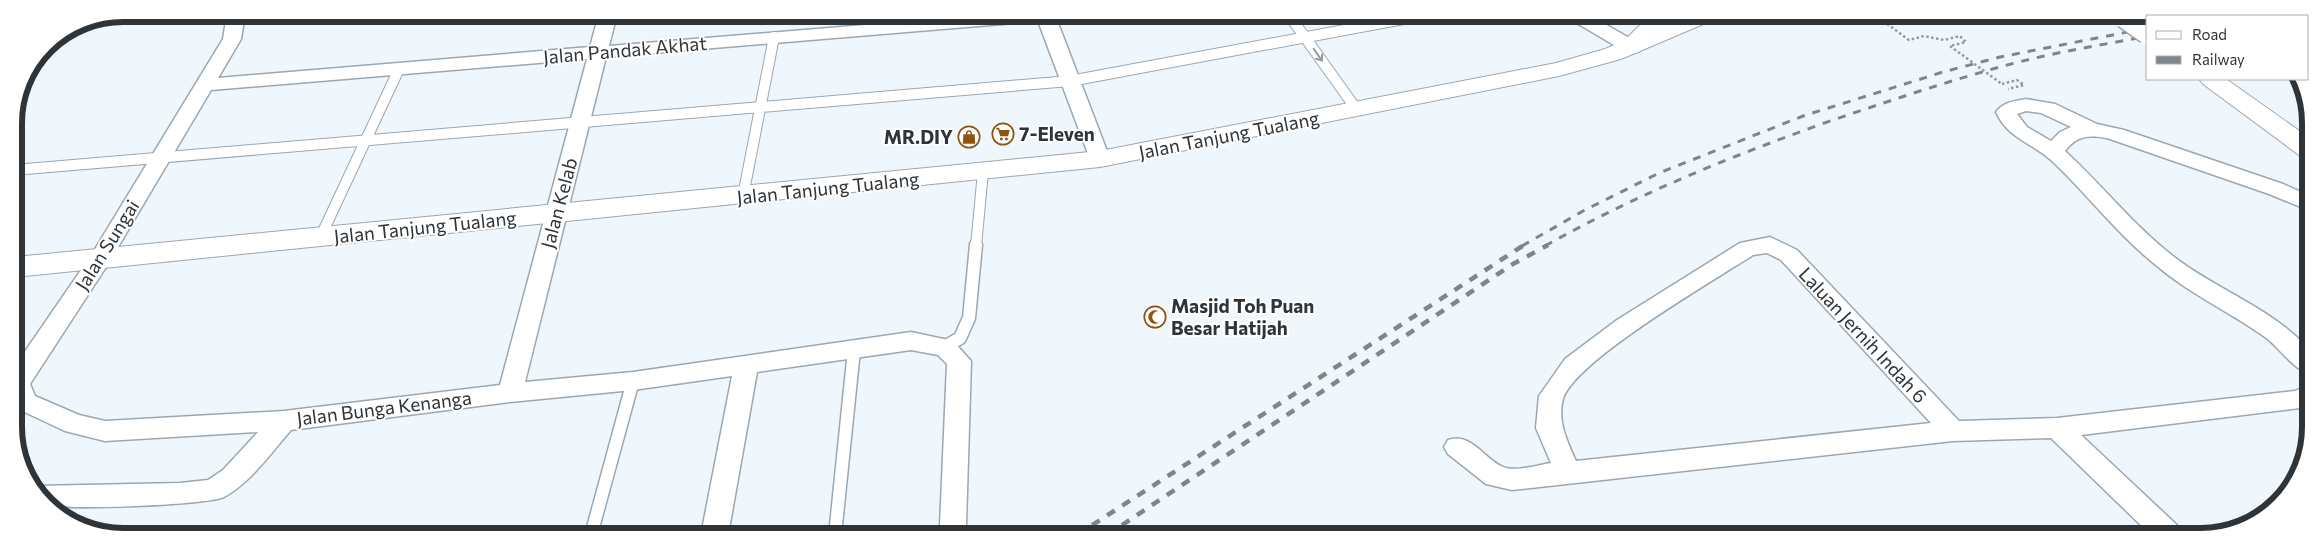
<svg xmlns="http://www.w3.org/2000/svg" width="2324" height="550" viewBox="0 0 2324 550" font-family="Commissioner,sans-serif">
<rect width="100%" height="100%" fill="#eff7fd"/>
<!-- water -->
<path fill="#50a3de" d="M190,530L218,534H102Z"/>
<g fill="none" stroke-linecap="round" stroke-linejoin="round">
<!-- service-far1 casing -->
<g stroke="#9ba7b1" stroke-width="12">
<path id="service-far1" d="M1289,15L1357,110
M14,170L1070,81L1425,15
M743,196L774,37
M320,238L399,69
M976,246L983,172"/>
</g>
<!-- service casing -->
<g stroke="#9ba7b1" stroke-width="15">
<path id="service" d="M945,347L960,338L969,318L976,245
M591,535L633,381
M835,535L854,350
M937,535L953,525"/>
</g>
<!-- minor casing -->
<g stroke="#9ba7b1" stroke-width="3">
<path id="minor" d="M227,14H245L241,39L218,78L590,47L599,14H617L609,46L986,15H1055L1110,159L1107,164L1100,166L1093,164L1090,159L1038,21L606,57L525,382L633,372L911,332L953,341L971,361L966,525L963,533L957,535L943,533L940,525L947,364L938,355L911,350L757,372L728,535H701L732,376L633,390L510,402L291,430C271,453 251,482 224,497C209,505 60,511 46,504L36,486L180,483L208,480L223,470L258,432L105,441L65,431L16,408L15,366L92,254L223,39ZM587,59L500,385L284,411L105,421L79,415L35,396L30,384L108,264L211,90Z
M1567,15H1589L1638,43L1640,47L1638,51H1624L1570,19Z
M2026,99L2055,104L2097,124L2124,130L2283,184L2308,195V210L2269,194L2107,138C2089,135 2077,135 2065,151C2102,185 2133,225 2174,257C2217,290 2271,308 2308,348V373C2293,369 2279,347 2265,337C2230,312 2190,294 2157,266C2118,235 2088,195 2052,161C2032,142 2009,140 1996,112C2003,102 2015,101 2026,99ZM2026,111L2041,113L2071,127L2060,132L2051,141L2027,127L2017,114Z
M1770,237L1797,250L1959,421L2057,418L2295,391L2308,385V407L2081,435L2180,528L2184,536H2152L2051,438L1953,441L1512,490L1486,484L1448,454L1444,447L1448,440C1470,432 1483,457 1501,466C1514,473 1537,465 1551,463L1536,428L1539,396L1565,359L1617,320L1740,243ZM1767,253L1781,260L1931,423L1576,461C1567,441 1557,421 1563,399C1574,361 1716,279 1753,255Z"/>
</g>
<!-- tertiary casing -->
<g stroke="#9ba7b1" stroke-width="2">
<path id="tertiary" d="M1650,15H1674L1639,52L1631,54L1623,52L1620,47L1623,42Z"/>
</g>
<!-- secondary casing -->
<g stroke="#9ba7b1" stroke-width="2">
<path id="secondary" d="M1686,15H1716L1713,20L1621,59L1559,76L1100,167L15,277V257L1100,151L1556,63L1605,49Z
M2199,79H2226L2308,137V157L2299,155L2203,84Z"/>
</g>
<!-- path -->
<path stroke="#949a9f" stroke-width="2.5" stroke-dasharray="2.5 2.5" stroke-linecap="butt" d="M1875,15L1909,40L1924,36L1944,40L1960,36L1966,42L1950,46
M2002,84L2017,80L2024,85L2008,89"/>
<!-- service-far1 -->
<use href="#service-far1" stroke="#fff" stroke-width="10"/>
<!-- service -->
<use href="#service" stroke="#fff" stroke-width="12"/>
<!-- minor -->
<use href="#minor" fill="#fff" fill-rule="evenodd"/>
<!-- tertiary -->
<use href="#tertiary" fill="#fff" fill-rule="evenodd"/>
<!-- secondary -->
<use href="#secondary" fill="#fff" fill-rule="evenodd"/>
<!-- rail-far1 -->
<path stroke="#7f858a" stroke-width="3" stroke-dasharray="8 8" stroke-linecap="butt" d="M2206,16H2208
M1522,246L1583,211L1659,173L1803,116L1943,72L2000,57L2148,28
M1545,246C1639,193 1732,156 1833,120C1892,100 1951,80 2011,64C2056,52 2102,45 2148,36"/>
<!-- rail -->
<path stroke="#7f858a" stroke-width="4.5" stroke-dasharray="9 9" stroke-linecap="butt" d="M1077,535L1524,245
M1107,535L1513,264L1548,245"/>
<!-- secondary-bridge casing -->
<g stroke="#9ba7b1" stroke-width="27" stroke-linecap="butt">
<path id="secondary-bridge" d="M2125,16L2148,32"/>
</g>
<!-- path-bridge -->
<path stroke="#949a9f" stroke-width="2.5" stroke-dasharray="2.5 2.5" stroke-linecap="butt" d="M1950,46L2002,84"/>
<!-- secondary-bridge -->
<use href="#secondary-bridge" stroke="#fff" stroke-width="24"/>
</g>
<!-- one-way arrows -->
<defs><path id="oneway-shaft" d="M-6 0H5M1.5-3L5.5 0L1.5 3" fill="none" stroke-width="1.6" stroke-linecap="round" stroke-linejoin="round" transform="scale(1.25)"/></defs>
<use stroke="#979a9c" href="#oneway-shaft" transform="translate(1318 55) rotate(55)"/>
<!-- icons -->
<defs>
<g id="supermarket-ring" transform="scale(1.125)"><circle r="9.5" fill="#fff" stroke="#8f5411" stroke-width="1.5"/><path d="M-6-5.5h2.5l.6 2H6L4.5 2H-2.5L-4.4-4H-6ZM-1.5 3.2a1.3 1.3 0 1 0 .1 0ZM3 3.2a1.3 1.3 0 1 0 .1 0Z" fill="#8f5411"/></g>
<g id="shop-ring" transform="scale(1.125)"><circle r="9.5" fill="#fff" stroke="#8f5411" stroke-width="1.5"/><path d="M-5-2.5h2.3a2.7 3.5 0 0 1 5.4 0H5L5.5 6h-11ZM-1.5-2.5h3a1.5 2.3 0 0 0-3 0Z" fill="#8f5411"/></g>
<g id="mosque-ring" transform="scale(1.125)"><circle r="9.5" fill="#fff" stroke="#8f5411" stroke-width="1.5"/><path d="M3.5-4.9A6 6 0 1 0 3.5 4.9A5 5 0 1 1 3.5-4.9Z" fill="#8f5411"/></g>
</defs>
<g fill-rule="evenodd">
<use href="#supermarket-ring" x="1003" y="134"/>
<use href="#shop-ring" x="969" y="137"/>
<use href="#mosque-ring" x="1155" y="317"/>
</g>
<g text-anchor="middle" stroke-width="4" stroke-linejoin="round" paint-order="stroke">
<!-- street labels -->
<g font-size="19" fill="#2f3438" stroke="#fff">
<text transform="translate(625 50) rotate(-5)" y="7">Jalan Pandak Akhat</text>
<text transform="translate(1229 135) rotate(-11)" y="7">Jalan Tanjung Tualang</text>
<text transform="translate(828 188) rotate(-6)" y="7">Jalan Tanjung Tualang</text>
<text transform="translate(559 203) rotate(-75)" y="7">Jalan Kelab</text>
<text transform="translate(425 227) rotate(-6)" y="7">Jalan Tanjung Tualang</text>
<text transform="translate(107 245) rotate(-58)" y="7">Jalan Sungai</text>
<text transform="translate(1863 335) rotate(47)" y="7">Laluan Jernih Indah 6</text>
<text transform="translate(384 408) rotate(-7)" y="7">Jalan Bunga Kenanga</text>
</g>
<!-- poi labels -->
<g font-size="19" font-weight="bold" fill="#2f3438" stroke="#fff" text-anchor="start">
<text x="1019" y="141">7-Eleven</text>
<text x="953" y="144" text-anchor="end">MR.DIY</text>
<text x="1171" y="313">Masjid Toh Puan<tspan x="1171" dy="22">Besar Hatijah</tspan></text>
</g>
</g>
<!-- crop -->
<path d="M0 0H2324V550H0ZM123 22H2201A101 101 0 0 1 2302 123V427A101 101 0 0 1 2201 528H123A101 101 0 0 1 22 427V123A101 101 0 0 1 123 22Z" fill="#fff" fill-rule="evenodd"/>
<path fill="none" stroke="#2f3438" stroke-width="6" d="M123 22H2201A101 101 0 0 1 2302 123V427A101 101 0 0 1 2201 528H123A101 101 0 0 1 22 427V123A101 101 0 0 1 123 22Z"/>
<!-- legend -->
<rect x="2146" y="15" width="162" height="65" fill="#ffffff" stroke="#acaeaf"/>
<rect x="2156" y="31" width="25" height="8" fill="#ffffff" stroke="#acaeaf"/>
<text x="2192" y="40" font-size="15" fill="#2f3438">Road</text>
<rect x="2156" y="56" width="25" height="8" fill="#7f858a" stroke="#acaeaf"/>
<text x="2192" y="65" font-size="15" fill="#2f3438">Railway</text>
</svg>
